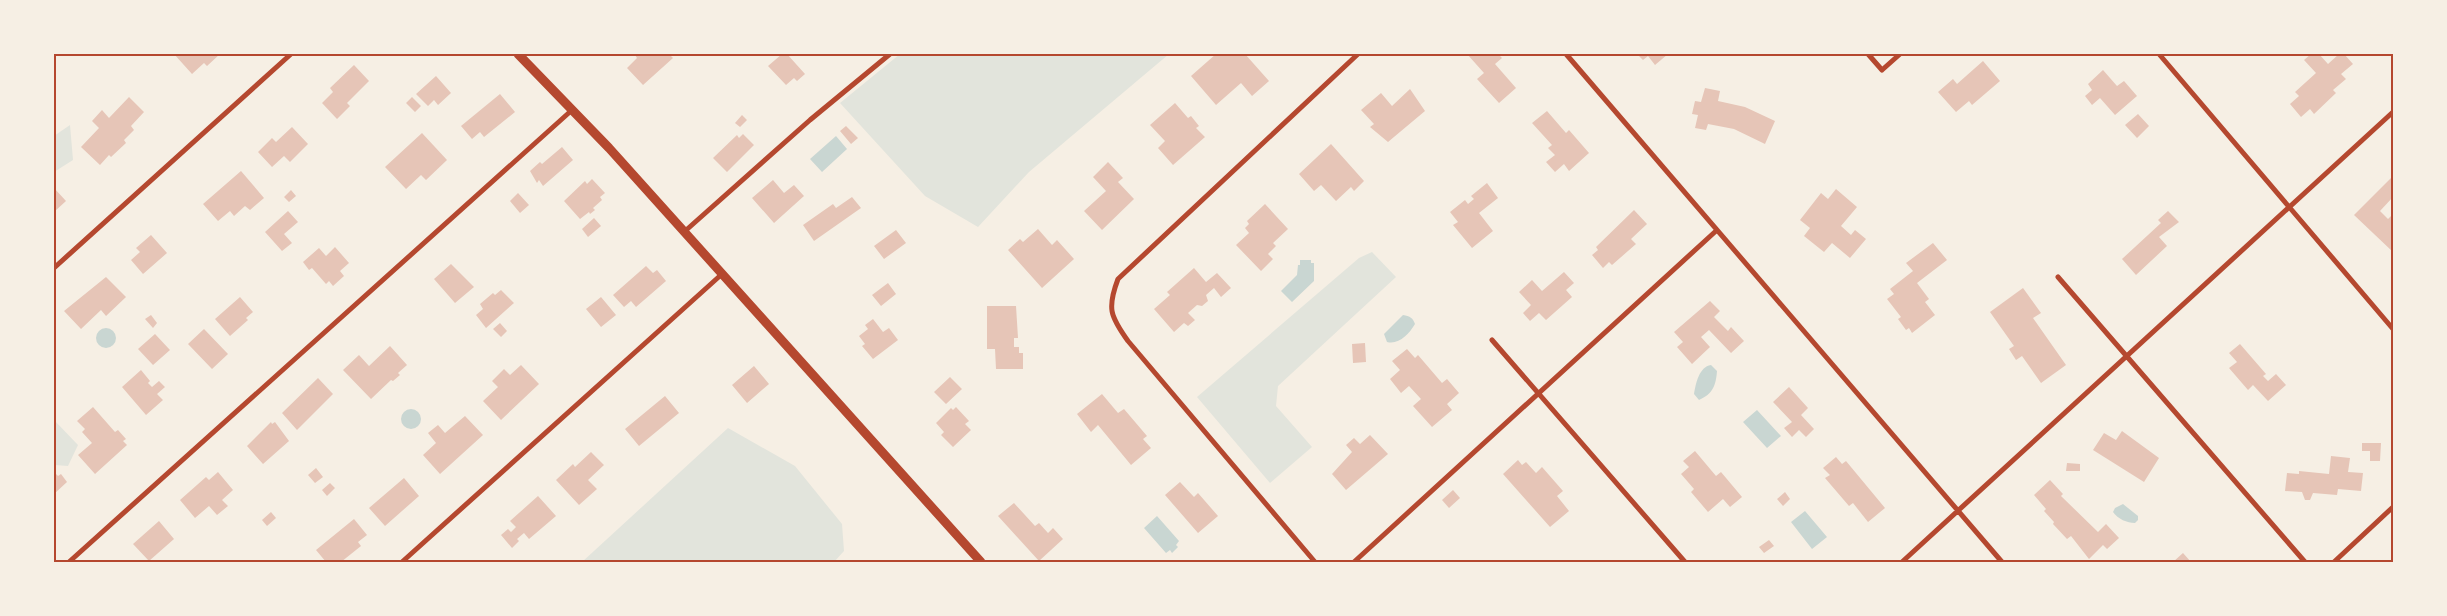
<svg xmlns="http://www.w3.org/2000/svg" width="2447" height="616" viewBox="0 0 2447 616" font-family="'Noto Sans',sans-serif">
<rect width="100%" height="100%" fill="#f6efe4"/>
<!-- green -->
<path fill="#e2e4dc" d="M900,54H1169L1029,172L978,227L925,196L840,103Z
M70,125L73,160L54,172V136Z
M1372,252L1396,277L1278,386L1276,406L1312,447L1270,483L1197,397L1359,258Z
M54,420L78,445L68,466L55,465L54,463Z
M728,428L795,466L842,524L844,551L834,562H582Z"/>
<!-- water -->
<path fill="#c9d6d2" d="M836,136L847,149L822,172L810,159Z
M1300,260H1311V263H1314V281L1292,302L1281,291L1297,275L1298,265H1300Z
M1403,315C1410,316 1413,318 1415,324C1409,334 1399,345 1387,342L1384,334Z
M96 338a10 10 0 1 1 20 0a10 10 0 1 1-20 0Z
M1711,365L1717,371C1716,385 1713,394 1699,400L1694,394C1696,383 1699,367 1711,365Z
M401 419a10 10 0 1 1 20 0a10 10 0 1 1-20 0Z
M1757,410L1781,436L1767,448L1743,422Z
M2123,504L2138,516V520L2135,523C2127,523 2118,519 2113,512L2115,508Z
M1805,511L1827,537L1812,549L1791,522Z
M1157,516L1179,541L1176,545L1178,547L1172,553L1170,550L1166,553L1144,528Z"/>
<!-- building -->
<path fill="#e6c5b7" d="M174,54H220L207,66L204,63L192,74Z
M636,54H669L673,58L643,85L627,68L637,58L635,55Z
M782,54H787L805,74L797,81L794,78L786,85L768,66Z
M1216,54H1245L1269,81L1252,96L1241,83L1216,105L1191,76Z
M1467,54H1498L1502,58L1495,64L1516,88L1499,103L1477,79L1484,73Z
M1637,54H1668L1655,65L1648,56L1643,60Z
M2311,54H2319L2328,64L2339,54H2344L2353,64L2341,74L2346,79L2333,90L2336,93L2314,114L2310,109L2301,117L2290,104L2299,96L2295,92L2316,73L2304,60Z
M1983,61L2000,81L1972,105L1969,101L1956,112L1938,92L1953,79L1957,84Z
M354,65L369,81L347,103L350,106L337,119L322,103L333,92L330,88Z
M2103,70L2117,86L2124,81L2137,96L2115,115L2100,98L2092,105L2085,96L2092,90L2088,84Z
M436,76L451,93L438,105L434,100L428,106L416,94Z
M1705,88L1720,91L1718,101L1745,107L1775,121L1765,144L1734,129L1708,124L1706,130L1695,128L1698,115L1692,114L1695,101L1701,102Z
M1410,89L1425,111L1388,142L1370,127L1374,124L1361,110L1381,93L1392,106Z
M500,94L515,112L484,137L480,132L472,139L461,126Z
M129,97L144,112L131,126L134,130L124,140L126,143L111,157L109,155L100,165L81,147L99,128L92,121L102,110L109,118Z
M412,97L421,106L415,112L406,103Z
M1175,103L1188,118L1191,116L1199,126L1196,128L1205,137L1173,165L1158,148L1165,141L1150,125Z
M1547,111L1566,133L1569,130L1589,153L1569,171L1564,164L1555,172L1546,162L1555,155L1548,148L1552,145L1532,123Z
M2138,114L2149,126L2137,138L2125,125Z
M742,115L747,120L740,127L735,123Z
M846,126L858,138L851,144L840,131Z
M292,127L308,144L290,162L284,156L272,167L258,152L272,138L276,142Z
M422,133L447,160L426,180L421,175L406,189L385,167Z
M743,134L754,145L727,172L713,158L737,135L739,138Z
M1331,144L1364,181L1354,191L1351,187L1336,201L1321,185L1314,191L1299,174Z
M562,147L573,160L543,186L539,180L537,183L530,171L540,162L542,164Z
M1108,162L1123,178L1118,182L1134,199L1102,230L1084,211L1106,191L1093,177Z
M241,171L264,198L250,210L245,206L234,216L230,211L218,221L203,204Z
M2393,176V197L2380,211L2388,219L2393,214V252L2354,215Z
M592,179L605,193L600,197L602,200L593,208L595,210L590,214L589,212L580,219L564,201L585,181L587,184Z
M773,180L784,193L794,185L804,196L774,223L752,198Z
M1487,183L1498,198L1479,213L1493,231L1472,248L1453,225L1458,222L1450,212L1465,200L1468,204L1474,199L1471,196Z
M54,188L66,201L54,212Z
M1836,189L1857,207L1841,226L1851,235L1855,230L1866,239L1850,258L1832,243L1824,252L1804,236L1810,228L1800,220L1821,193L1828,199Z
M291,190L296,196L289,202L284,197Z
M518,193L529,205L520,213L510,201Z
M852,197L861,208L814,241L803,225L833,204L836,208Z
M1265,204L1288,229L1273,243L1276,246L1268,254L1273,259L1261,271L1236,245L1249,233L1245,228L1249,224L1247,221Z
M1634,210L1647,224L1631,239L1636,244L1612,265L1609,262L1603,268L1592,255L1598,250L1596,247Z
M288,211L298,222L284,234L292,243L282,251L265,232Z
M2168,211L2179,222L2159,237L2167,246L2136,275L2122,259L2161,223L2158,220Z
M594,218L601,226L588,237L582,229Z
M1038,229L1052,245L1057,240L1074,259L1042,288L1008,250L1020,239L1023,242Z
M896,230L906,243L884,259L874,246Z
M151,235L167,253L143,274L131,260L140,252L136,248Z
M1933,243L1947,260L1917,283L1929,299L1925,302L1935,315L1912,333L1909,328L1906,330L1898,319L1901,317L1887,299L1894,294L1890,289L1913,271L1906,263Z
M335,247L349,263L340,271L344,276L333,286L329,281L326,284L312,268L309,270L303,262L319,248L326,256Z
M451,264L474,287L455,303L434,279Z
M646,266L653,273L657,270L666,281L636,307L631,301L624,307L613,295Z
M1194,268L1206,282L1217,273L1231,288L1221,297L1214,288L1206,295L1208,301L1202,306L1197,305L1188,313L1195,320L1188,326L1184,323L1174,332L1154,309L1170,295L1167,292Z
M1564,272L1574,283L1566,290L1572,297L1546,320L1539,313L1530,321L1523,313L1531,305L1519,292L1532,280L1542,291Z
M106,277L126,297L106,316L101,310L81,329L64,311Z
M888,283L896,294L881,306L872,295Z
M2023,288L2041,313L2033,318L2066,365L2041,383L2022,356L2016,360L2009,349L2014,346L1990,312Z
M501,290L514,303L486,328L476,315L483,309L480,304L493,293L495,295Z
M240,297L253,312L246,318L248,320L230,336L215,319Z
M601,297L616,315L601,327L586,309Z
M1710,301L1720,311L1714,317L1728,331L1731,327L1744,341L1731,353L1709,330L1701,337L1710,347L1692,364L1677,347L1683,342L1674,332Z
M987,306H1016L1018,338H1014V347H1019V353H1023V369H996L995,349H987Z
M151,315L157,323L153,328L145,319Z
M873,319L883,332L889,328L898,340L873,359L862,346L865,344L859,336L868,329L865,325Z
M500,323L507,331L501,337L493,329Z
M204,329L228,354L212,369L188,344Z
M155,334L170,350L153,365L138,349Z
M1365,343L1366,362L1353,363L1352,344Z
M2240,344L2266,374L2263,376L2268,381L2276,374L2286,385L2268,401L2253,385L2248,390L2229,368L2237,362L2229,353Z
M390,346L407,365L398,373L400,375L393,381L391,380L371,399L343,370L359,355L369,366Z
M1407,349L1415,358L1418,355L1442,383L1447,379L1459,393L1447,404L1452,410L1432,427L1413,406L1421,399L1409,386L1401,393L1390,379L1400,370L1392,361Z
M521,365L539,384L501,420L483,401L498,387L492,381L504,369L510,375Z
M754,366L769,384L747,403L732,385Z
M141,370L150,381L148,383L152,387L159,381L165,387L157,394L163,400L146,415L122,387Z
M950,377L962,389L946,404L934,392Z
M318,378L333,394L297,430L282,413Z
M1789,387L1808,408L1801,415L1814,429L1806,437L1799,430L1792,437L1784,428L1792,422L1773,402Z
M1102,394L1118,413L1124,409L1147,436L1143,439L1151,448L1131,465L1098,425L1091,432L1077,414Z
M665,396L679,413L639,446L625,429Z
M93,407L115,432L118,430L126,439L123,441L127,445L95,474L78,455L92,443L82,432L85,429L77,421Z
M956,407L969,421L965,424L971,430L953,447L941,435L944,432L936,423L951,408L953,410Z
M465,416L483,435L440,474L423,455L436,443L428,433L438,425L445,433Z
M271,422L272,424L275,422L289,441L263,464L247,446Z
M2122,431L2159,458L2144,482L2093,450L2104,433L2116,440Z
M1370,435L1388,454L1346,490L1332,474L1352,452L1346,445L1354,438L1360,444Z
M2362,443H2381L2380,461H2370V451H2362Z
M1695,451L1716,476L1721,472L1742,497L1730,507L1723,499L1708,512L1691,492L1694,489L1681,474L1689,467L1683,461Z
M591,452L604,465L588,480L597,489L579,505L556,480L573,464L575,467Z
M2331,456L2350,458L2348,472L2363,473L2361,491L2338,489L2337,495L2313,493L2310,500H2305L2302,492L2285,491L2287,473L2299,474V471L2329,474Z
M1836,457L1842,464L1846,461L1885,508L1868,522L1853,503L1849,506L1825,478L1830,475L1823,468Z
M1518,460L1522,465L1526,462L1536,473L1542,467L1563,491L1557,496L1569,511L1550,527L1503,474Z
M2067,463L2080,464V471H2066Z
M316,468L323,477L315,483L308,475Z
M54,472L58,476L61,474L67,482L54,494Z
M218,472L233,490L222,500L228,506L217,515L209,506L195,518L180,500L206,477L209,480Z
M404,478L419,496L385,526L369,508Z
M2050,480L2063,494L2061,496L2098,532L2106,524L2119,538L2107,549L2103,545L2089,559L2071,536L2067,539L2053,524L2054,522L2044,511L2046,509L2034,495Z
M1180,482L1194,497L1198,493L1218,516L1198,533L1165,495Z
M330,483L335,488L327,496L322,490Z
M1453,490L1460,498L1449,508L1442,500Z
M1785,492L1790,499L1783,506L1777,499Z
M538,496L556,516L529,539L524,533L517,539L519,541L512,548L501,535L508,529L511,532L516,527L510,521Z
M1014,503L1035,526L1039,523L1048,533L1053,528L1063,539L1039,561L998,516Z
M271,512L276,518L267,526L262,520Z
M354,519L367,535L358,542L361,546L341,562H326L316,550Z
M159,521L174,539L149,561L133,544Z
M1769,540L1774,546L1764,553L1759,547Z
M2183,553L2191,562H2173Z"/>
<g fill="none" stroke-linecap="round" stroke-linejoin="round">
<!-- minor -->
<path stroke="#b5482f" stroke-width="5" d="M1566,54L2002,562
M1868,54L1882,70L1900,54
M2159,54L2393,329
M684,232L810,120L890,54
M54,268L291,54
M2058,277L2305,562
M1492,340L1685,562
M69,562L572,110
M402,562L722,274
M1315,562L1128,341C1110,316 1107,308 1118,279L1358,54
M1354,562L1717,230
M1902,562L2393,112
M2334,562L2393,507"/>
<!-- tertiary -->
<path stroke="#b5482f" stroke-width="9" d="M518,54L609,148L981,562"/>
</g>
<!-- border -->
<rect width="2447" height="616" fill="none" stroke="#f6efe4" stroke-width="110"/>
<rect x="55" y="55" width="2337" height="506" fill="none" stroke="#b5482f" stroke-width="2"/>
</svg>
